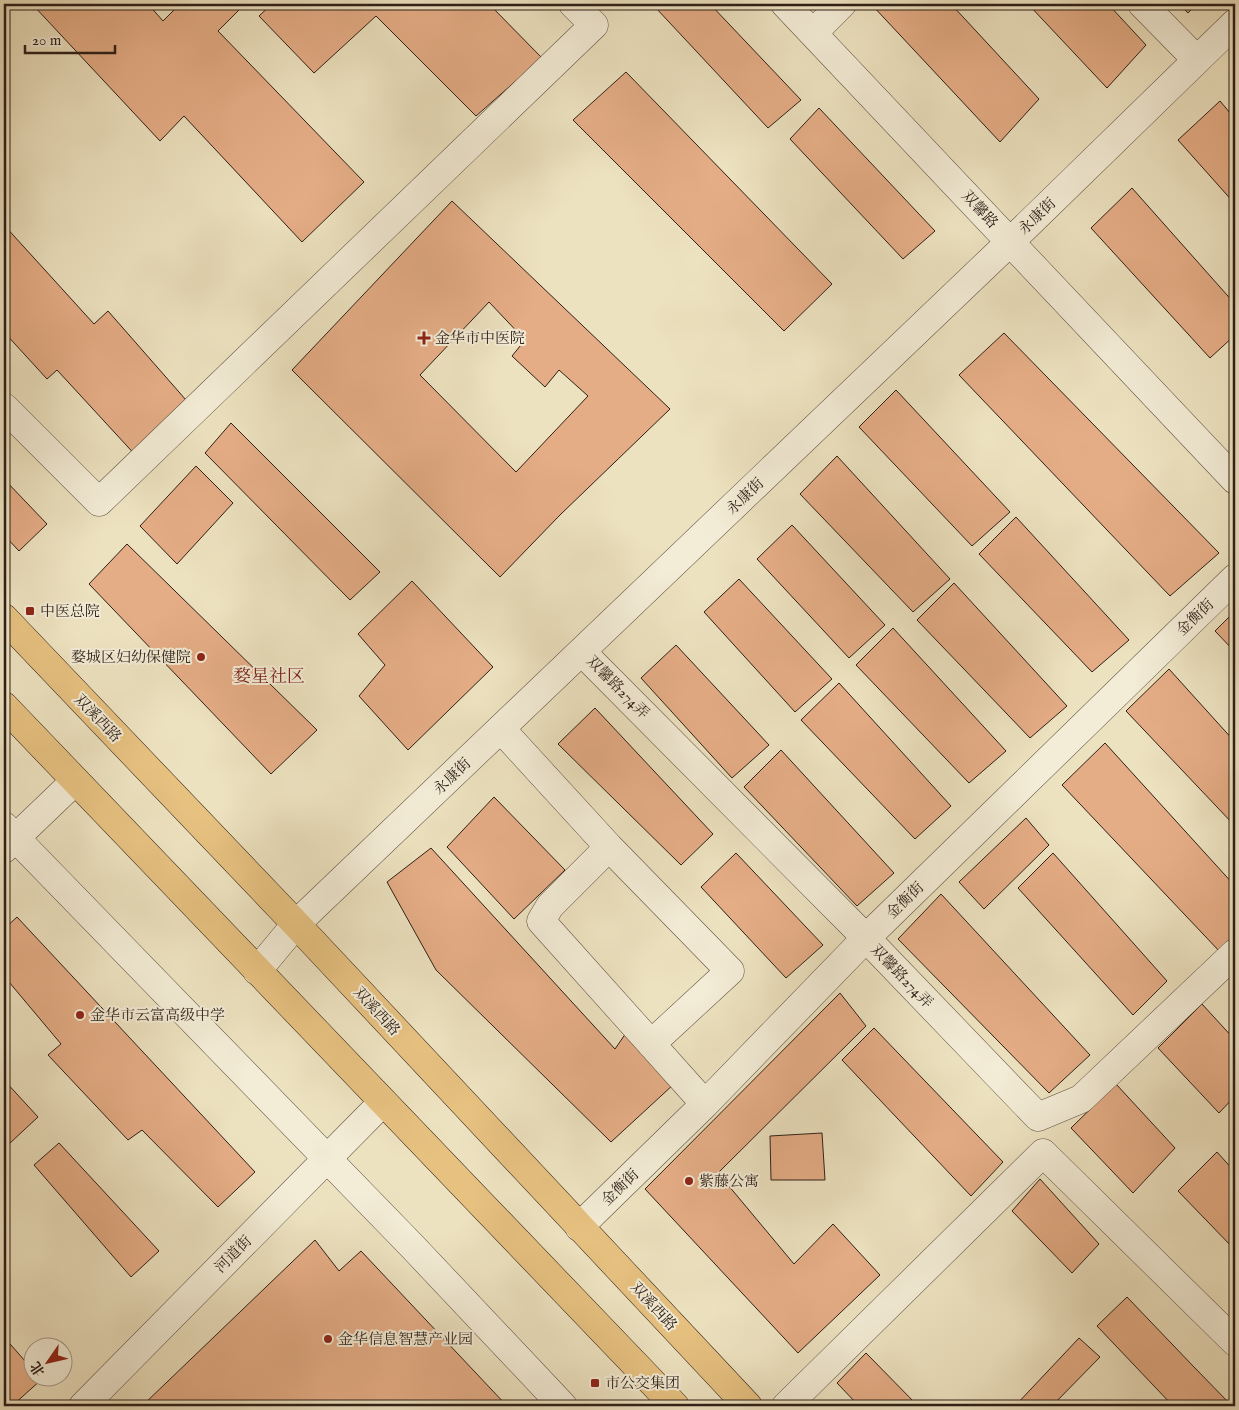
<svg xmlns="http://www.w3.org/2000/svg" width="1239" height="1410" viewBox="0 0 1239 1410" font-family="'IM FELL English','Noto Serif SC',serif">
<rect width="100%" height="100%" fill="#ede2c0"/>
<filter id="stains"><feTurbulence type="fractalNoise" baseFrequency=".004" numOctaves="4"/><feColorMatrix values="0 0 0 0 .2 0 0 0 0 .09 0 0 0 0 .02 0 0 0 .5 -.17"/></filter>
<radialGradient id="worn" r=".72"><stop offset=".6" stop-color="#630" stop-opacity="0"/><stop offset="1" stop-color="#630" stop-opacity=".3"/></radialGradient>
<!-- building -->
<path fill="#e5ad86" stroke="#2e1f18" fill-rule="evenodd" d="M32,4H148L163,21L180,4H245L218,31L364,182L302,242L184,116L160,141Z
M272,4H489L542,58L476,116L376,16L314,73L259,16Z
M658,4H710L801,100L768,128L655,7Z
M871,4H951L1039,99L1000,142Z
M1028,4H1108L1146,45L1107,88Z
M1179,4H1196L1188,13Z
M626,72L832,284L784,331L573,120Z
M1220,101L1235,119V204L1178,140Z
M819,108L935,231L903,259L790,139Z
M1132,188L1235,304V335L1210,358L1091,228Z
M452,201L670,409L560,515L500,577L292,370ZM489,302L525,340L512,356L545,387L559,370L588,396L516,472L420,375Z
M4,225L94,324L108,311L193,408L139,459L57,370L47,379L4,332Z
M1004,333L1219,553L1170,596L959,375Z
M896,390L1010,512L972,546L859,427Z
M231,423L380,572L350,600L205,453Z
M837,456L950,579L913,612L800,494Z
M196,466L233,503L177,564L140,526Z
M4,479L47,524L19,551L4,535Z
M1016,517L1129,640L1092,672L979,554Z
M792,525L885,625L849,658L757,559Z
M127,544L317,730L271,774L89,584Z
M739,579L832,679L795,712L704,612Z
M412,581L493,667L408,750L359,696L385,665L358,634Z
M954,583L1067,706L1030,738L917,620Z
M1235,611V652L1215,631Z
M893,628L1006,751L969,783L856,665Z
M676,645L769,745L732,778L641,678Z
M1169,669L1235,742V826L1126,711Z
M839,683L951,806L915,839L801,720Z
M595,708L713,834L681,865L558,744Z
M1105,743L1235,886V939L1221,953L1062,785Z
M781,750L894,873L857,906L744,787Z
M494,797L565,870L514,919L447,847Z
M1026,818L1049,845L984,909L959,882Z
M431,848L615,1049L626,1033L674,1084L611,1142L436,970L387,882Z
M736,853L823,945L786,978L701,887Z
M1053,853L1167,981L1133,1015L1018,888Z
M941,894L1090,1055L1049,1093L898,939Z
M17,917L255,1172L218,1207L142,1130L128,1140L48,1055L61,1044L4,976V929Z
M840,993L866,1026L718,1173L794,1264L833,1224L880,1275L798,1353L645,1189Z
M1202,1004L1235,1040V1096L1219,1113L1158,1048Z
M874,1028L1003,1162L971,1196L842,1060Z
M4,1080L38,1117L9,1144L4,1137Z
M1116,1084L1175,1148L1133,1193L1071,1128Z
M822,1133L825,1180H771L770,1136Z
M59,1143L159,1251L131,1277L34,1165Z
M1217,1152L1235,1172V1250L1178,1191Z
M1040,1179L1099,1244L1072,1273L1012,1211Z
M315,1240L339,1271L361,1251L507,1406H142Z
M1127,1297L1194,1367L1232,1406H1173L1097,1326Z
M4,1337L32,1369V1378H41L42,1379L12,1406H4Z
M1079,1338L1100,1357L1052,1406H1015Z
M866,1353L918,1406H859L837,1383Z"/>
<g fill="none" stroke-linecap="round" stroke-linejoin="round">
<!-- minor casing -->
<g stroke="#5e5042" stroke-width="29">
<path id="minor" d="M785,4L1235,480
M1142,4L1197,60
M813,33L842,4
M4,407L99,502L594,25L573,4
M582,652L866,938L1038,1117L1081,1099L1235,953
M501,729L609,847L730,971L651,1044
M4,826L412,1246L563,1406
M609,847L550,906L541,921L705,1104
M4,849L75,781
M257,971L296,924L1010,242L1235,23
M579,1227L705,1104L866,938L1235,578
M83,1406L383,1102
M786,1406L1043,1153L1235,1342"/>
</g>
<!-- major casing -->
<g stroke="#2e1f18" stroke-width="29">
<path id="major" d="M4,618L296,924L748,1406
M4,706L675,1406"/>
</g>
<!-- minor -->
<use href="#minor" stroke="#f3ecd6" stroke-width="28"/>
<!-- major -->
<use href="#major" stroke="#e6c180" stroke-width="28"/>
</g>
<!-- markers -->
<g fill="#8f2418" stroke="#f3ecd6" stroke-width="2">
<path d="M421.5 330.5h5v5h5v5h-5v5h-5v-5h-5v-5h5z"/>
<rect x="25" y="606" width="10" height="10" rx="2.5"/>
<circle cx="201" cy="657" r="5"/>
<circle cx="80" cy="1015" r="5"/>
<circle cx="689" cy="1181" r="5"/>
<circle cx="328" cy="1339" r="5"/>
<rect x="590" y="1378" width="10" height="10" rx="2.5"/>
</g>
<g text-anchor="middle" stroke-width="4" stroke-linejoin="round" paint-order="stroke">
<!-- street labels -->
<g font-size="15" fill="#2e1f18" stroke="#f3ecd6">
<text transform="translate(980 209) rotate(47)" y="5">双馨路</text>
<text transform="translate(1037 216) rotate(-44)" y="5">永康街</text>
<text transform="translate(745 496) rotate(-44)" y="5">永康街</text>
<text transform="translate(1195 617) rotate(-44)" y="5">金衡街</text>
<text transform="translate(618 687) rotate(45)" y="5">双馨路274弄</text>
<text transform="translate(98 718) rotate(46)" y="5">双溪西路</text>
<text transform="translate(452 776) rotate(-44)" y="5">永康街</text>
<text transform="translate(905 900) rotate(-44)" y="5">金衡街</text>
<text transform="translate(902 976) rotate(46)" y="5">双馨路274弄</text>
<text transform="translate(377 1011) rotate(47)" y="5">双溪西路</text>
<text transform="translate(620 1187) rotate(-44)" y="5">金衡街</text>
<text transform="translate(233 1254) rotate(-45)" y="5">河道街</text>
<text transform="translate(654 1306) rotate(47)" y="5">双溪西路</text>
</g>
<!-- poi labels -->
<g font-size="15" fill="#2e1f18" stroke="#f3ecd6" text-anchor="start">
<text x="435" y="343">金华市中医院</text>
<text x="40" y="616">中医总院</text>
<text x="191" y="662" text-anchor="end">婺城区妇幼保健院</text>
<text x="90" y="1020">金华市云富高级中学</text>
<text x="699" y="1186">紫藤公寓</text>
<text x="338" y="1344">金华信息智慧产业园</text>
<text x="605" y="1388">市公交集团</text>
</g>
<!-- quarter labels -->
<g font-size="18" fill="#7a1f14" stroke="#f3ecd6">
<text x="269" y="682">婺星社区</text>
</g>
</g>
<!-- margin -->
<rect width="1239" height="1410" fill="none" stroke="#ede2c0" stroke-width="20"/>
<rect x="5" y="5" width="1229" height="1400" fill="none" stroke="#2e1f18" stroke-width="2.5"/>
<rect x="10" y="10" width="1219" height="1390" fill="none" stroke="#2e1f18"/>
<!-- north arrow -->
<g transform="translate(48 1362) rotate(236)"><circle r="24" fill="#f3ecd6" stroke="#a49a8a"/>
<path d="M0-4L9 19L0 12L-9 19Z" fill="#8f2418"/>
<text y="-8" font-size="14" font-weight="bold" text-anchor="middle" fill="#2e1f18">北</text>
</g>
<!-- scale -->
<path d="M25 45v8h90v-8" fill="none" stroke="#2e1f18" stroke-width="2.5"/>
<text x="32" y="45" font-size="15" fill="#2e1f18" stroke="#f3ecd6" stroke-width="4" paint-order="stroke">20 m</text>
<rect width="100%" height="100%" filter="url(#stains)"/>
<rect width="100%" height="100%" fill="url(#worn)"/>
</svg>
